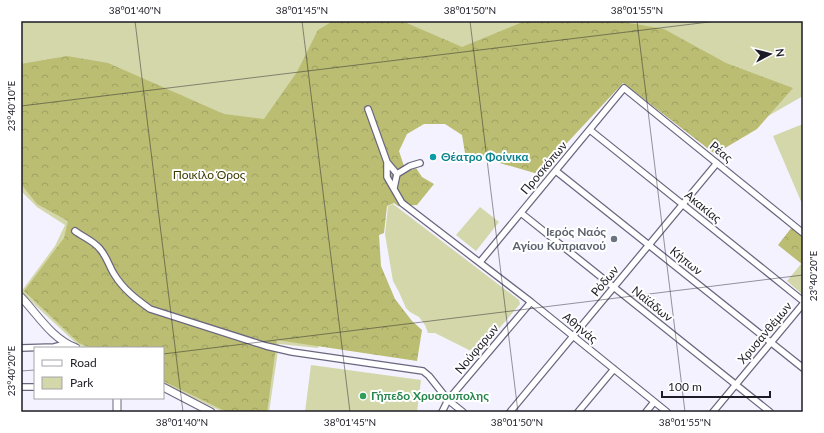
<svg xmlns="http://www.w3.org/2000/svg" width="824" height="433" viewBox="0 0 824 433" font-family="Lato,sans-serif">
<defs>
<pattern id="forest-crowns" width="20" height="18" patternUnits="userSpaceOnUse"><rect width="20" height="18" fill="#babd72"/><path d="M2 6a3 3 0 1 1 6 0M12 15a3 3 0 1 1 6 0" fill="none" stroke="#9fa263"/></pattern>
</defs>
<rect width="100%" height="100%" fill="#f3f2fe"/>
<!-- green -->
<path fill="#d3d7aa" d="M21,21H803V96L716,146L624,73L449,119L403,124L359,206L318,348L279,344L269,412H223L163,384V348H85L77,344L21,292L55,246L65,225L37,207L21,191Z
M803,124V206L773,136Z
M393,204L519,300L520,304L477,354L435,333H428L425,325L419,317L410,312L406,308L399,292L393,281L385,234L388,206Z
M480,207L499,222L476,251L456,235Z
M801,264L803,265V295L787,281Z
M311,365L421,380L417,412H305Z"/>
<!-- forest -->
<path fill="url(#forest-crowns)" d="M333,21H402L462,47L525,21H618L664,29L726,63L793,88L757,129L715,154L623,83L538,174L465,153L462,135L445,124H424L407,134L399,151L406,172L416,168L422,177L434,184L417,205L398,206L394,203L387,206L384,233L379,235L381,266L395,299L412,321L422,330L417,361L277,340L267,412H227L163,381V348H91L79,343L24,291L64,238L68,221L37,204L21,184V64L67,56L108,63L224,114L264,119L297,72L318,30Z
M792,227L803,236V265L778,245Z"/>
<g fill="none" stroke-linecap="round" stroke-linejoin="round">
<!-- minor casing -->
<g stroke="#6a667f" stroke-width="8">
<path id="minor" d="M368,109L387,162V177L402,203L531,302L667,412
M590,130L803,301
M387,162L397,174
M556,171L803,368
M394,188L397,174L410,166L420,163
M521,213L770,412
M75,231C83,237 94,241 100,249C107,257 109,266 114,274C123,289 136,299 150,309L266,346L292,352L423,371L429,376L448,400L463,412
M480,262L624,88L803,233
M21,348L54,347L66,344
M21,387H35
M442,412L448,400L531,302
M510,412L717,163
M578,412L614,369
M646,412L654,402
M713,412L803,304"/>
</g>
<!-- tertiary casing -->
<g stroke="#6a667f" stroke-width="9">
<path id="tertiary" d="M21,297C39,316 51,338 76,348
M163,387L211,412
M117,398V412"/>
</g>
<!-- minor -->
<use href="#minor" stroke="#fff" stroke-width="5.5"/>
<!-- tertiary -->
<use href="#tertiary" stroke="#fff" stroke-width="7"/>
</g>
<!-- ticks -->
<path fill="none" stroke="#1d1b25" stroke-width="1" stroke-opacity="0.45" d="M135,21L183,412M302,21L350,412M470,21L518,412M637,21L685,412M21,106L717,21M163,354L803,275M21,371L35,370"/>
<!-- markers -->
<circle fill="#0f9aa8" stroke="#fff" stroke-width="1.5" cx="433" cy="157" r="4"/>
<circle fill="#6b7280" stroke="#fff" stroke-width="1.5" cx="614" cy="239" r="4"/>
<circle fill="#2e9e5b" stroke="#fff" stroke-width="1.5" cx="363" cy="396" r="4"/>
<g text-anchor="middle" stroke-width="4" stroke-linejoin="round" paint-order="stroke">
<!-- street labels -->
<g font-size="12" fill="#1d1b25" stroke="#fff">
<text transform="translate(721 152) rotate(39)" y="4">Ρέας</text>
<text transform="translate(544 168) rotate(-50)" y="4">Προσκόπων</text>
<text transform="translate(703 207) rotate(39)" y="4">Ακακίας</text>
<text transform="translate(686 261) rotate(39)" y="4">Κήπων</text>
<text transform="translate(605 281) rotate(-50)" y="4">Ρόδων</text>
<text transform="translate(652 304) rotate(39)" y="4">Ναϊάδων</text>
<text transform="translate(580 328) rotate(39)" y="4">Αθηνάς</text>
<text transform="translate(765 333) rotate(-50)" y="4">Χρυσανθέμων</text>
<text transform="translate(477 349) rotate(-50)" y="4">Νούφαρων</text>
</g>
<!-- culture labels -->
<g font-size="12" font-weight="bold" fill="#0d838f" stroke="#fff" text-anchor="start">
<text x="441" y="161">Θέατρο Φοίνικα</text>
</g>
<!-- park labels -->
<g font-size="12" fill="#3b3c00" stroke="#fff">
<text x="209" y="179">Ποικίλο Όρος</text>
</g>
<!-- worship labels -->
<g font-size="12" font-weight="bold" fill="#5b616d" stroke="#fff" text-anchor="end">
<text x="606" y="236">Ιερός Ναός<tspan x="606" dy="14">Αγίου Κυπριανού</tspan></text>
</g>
<!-- leisure labels -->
<g font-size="12" font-weight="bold" fill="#27864d" stroke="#fff" text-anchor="start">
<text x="371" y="400">Γήπεδο Χρυσουπολης</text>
</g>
</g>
<!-- border -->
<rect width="824" height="433" fill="none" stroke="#ffffff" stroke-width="44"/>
<!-- legend -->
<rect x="34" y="347" width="130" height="52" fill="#ffffff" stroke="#a5a4a8"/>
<rect x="42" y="360" width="20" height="6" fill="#ffffff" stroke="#a5a4a8"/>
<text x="70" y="367" font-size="12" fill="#1d1b25">Road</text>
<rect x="42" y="377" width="20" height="12" fill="#d3d7aa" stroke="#a5a4a8"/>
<text x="70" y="387" font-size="12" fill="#1d1b25">Park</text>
<!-- north arrow -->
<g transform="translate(770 54) rotate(83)" stroke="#ffffff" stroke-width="3" paint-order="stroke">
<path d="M0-3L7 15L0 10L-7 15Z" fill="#1d1b25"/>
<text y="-6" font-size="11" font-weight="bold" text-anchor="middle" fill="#1d1b25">N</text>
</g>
<!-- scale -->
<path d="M662 391v6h108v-6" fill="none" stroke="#1d1b25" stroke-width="2"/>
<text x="668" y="391" font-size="12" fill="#1d1b25" stroke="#ffffff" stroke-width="3" paint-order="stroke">100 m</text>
<rect x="22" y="22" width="780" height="389" fill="none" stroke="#1d1b25" stroke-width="1.5"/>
<g font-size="10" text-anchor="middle" fill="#1d1b25">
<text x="135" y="14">38°01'40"N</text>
<text x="302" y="14">38°01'45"N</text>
<text x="470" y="14">38°01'50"N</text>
<text x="637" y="14">38°01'55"N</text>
<text transform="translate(11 106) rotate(-90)" y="4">23°40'10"E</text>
<text transform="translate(813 276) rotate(-90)" y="4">23°40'20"E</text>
<text transform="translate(11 371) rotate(-90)" y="4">23°40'20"E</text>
<text x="182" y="426">38°01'40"N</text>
<text x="350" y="426">38°01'45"N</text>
<text x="517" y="426">38°01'50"N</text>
<text x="685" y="426">38°01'55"N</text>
</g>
</svg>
